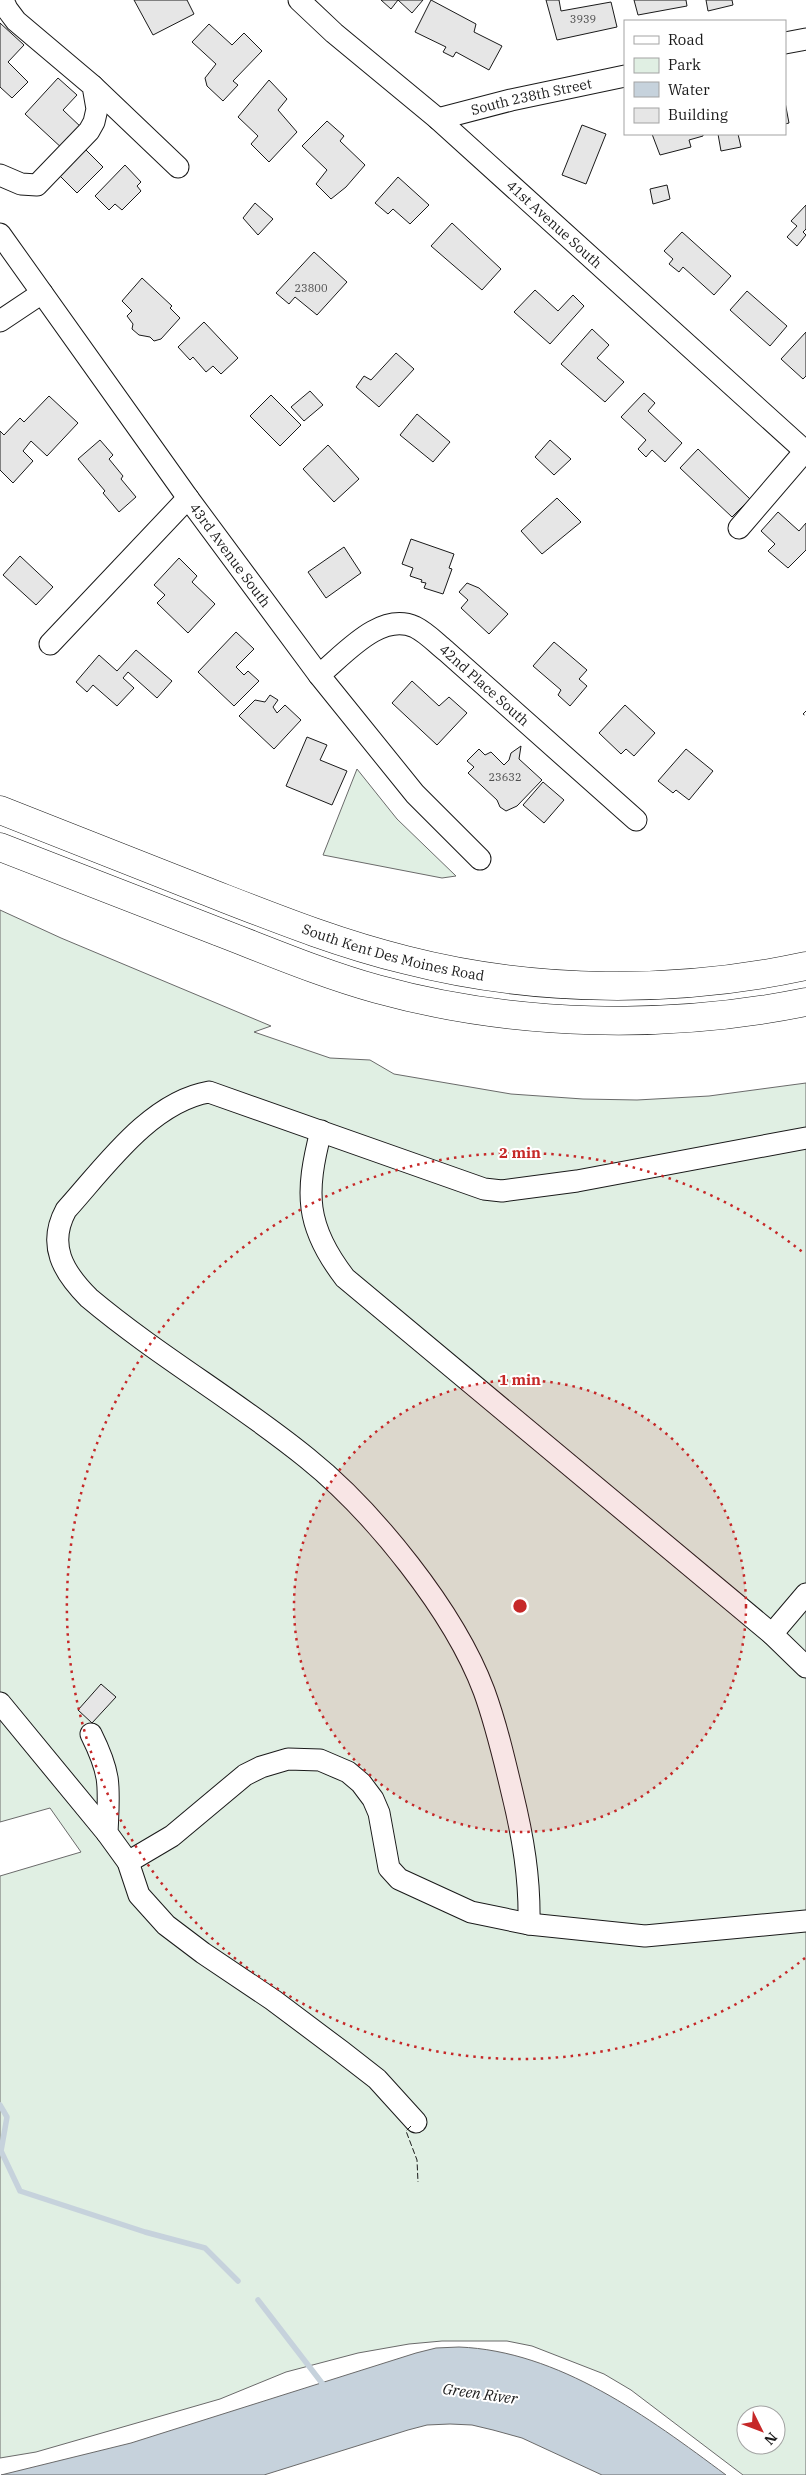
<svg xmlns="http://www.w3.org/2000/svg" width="806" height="2475" viewBox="0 0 806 2475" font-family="'IBM Plex Serif',serif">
<rect width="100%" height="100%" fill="#fff"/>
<!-- green -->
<path fill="#e0efe3" stroke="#6a6a6a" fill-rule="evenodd" d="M357,769L397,819L456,876L442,878L323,855Z
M0,910L61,938L271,1026L254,1032L330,1058L370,1060L394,1074L511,1094L583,1099L637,1100L709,1096L806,1083V2475H743L631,2390L604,2374L532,2346L507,2341H442L409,2344L358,2353L286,2372L220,2399L36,2452L0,2458V1876L81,1852L50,1808L0,1822ZM746,2415H776V2445H746Z"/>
<!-- water -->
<path fill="#c6d2dc" stroke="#6a6a6a" d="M459,2347C559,2351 648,2417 726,2475H602L522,2438L493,2430L472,2425L450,2424L427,2425L408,2430L264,2475H1L131,2443L416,2353L436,2348Z"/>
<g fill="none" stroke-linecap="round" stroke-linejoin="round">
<!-- stream -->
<path stroke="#c6d2dc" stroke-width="5.5" d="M0,2105L7,2117L1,2151L20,2191L145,2232L205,2248L238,2281
M258,2300L325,2387"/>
</g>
<!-- building -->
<path fill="#e6e6e6" stroke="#1a1a1a" d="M134,0H187L194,14L153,35Z
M381,0H423L412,13L398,0L391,9Z
M431,0L476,24L474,32L502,46L489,70L456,52L453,57L443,52L446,47L415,32Z
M546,0H559L561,11L611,2L617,27L557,40Z
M634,0H686L687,6L638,15Z
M706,0H732L733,5L708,11Z
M0,23L24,45L8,62L28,82L12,98L0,87Z
M209,24L232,45L244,33L262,51L233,81L238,85L223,101L207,86L205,78L216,64L192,42Z
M58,78L77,95L63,110L83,129L64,150L25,114Z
M269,80L287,99L278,110L297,132L269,162L251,144L258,136L238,117Z
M785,102L789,123L785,124Z
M327,121L344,136L340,141L365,165L346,187L331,199L316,184L327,170L302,146Z
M582,125L606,134L586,184L562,175Z
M652,134H703V136L689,140L691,147L660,155Z
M718,134H738L741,147L721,151Z
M85,149L103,167L77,193L59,175Z
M125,165L141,182L137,186L141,191L122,210L115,204L109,210L95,196Z
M398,177L429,205L410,224L393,209L388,214L375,203Z
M667,185L670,199L653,204L650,189Z
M255,203L273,219L258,235L243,218Z
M806,205V229L803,232L806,235L797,246L787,237L797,226L791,221Z
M452,223L501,269L482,290L431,246Z
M682,232L731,276L714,295L683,267L679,272L669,264L673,259L664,251Z
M314,252L347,282L317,315L295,297L289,304L276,293Z
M142,278L172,306L170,308L180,318L161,339L154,341L150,337L139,335L132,329L133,324L127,316L132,311L122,301Z
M535,290L558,311L573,295L584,306L550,344L514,312Z
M747,291L787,326L770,346L730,310Z
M204,322L238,358L221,374L213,366L206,372L193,357L190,360L178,347Z
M592,329L609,345L597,358L624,382L605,402L561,364Z
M806,332V376L803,379L781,359Z
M396,353L414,369L379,407L356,387L364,376L371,380Z
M310,391L323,405L304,421L291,407Z
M644,393L655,403L648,411L682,443L665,462L652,450L646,457L638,449L646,440L621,417Z
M271,395L301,425L280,446L250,416Z
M49,396L78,423L47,456L31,441L23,451L33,461L13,483L0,470V431L4,435L20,418L24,422Z
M417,414L450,442L433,462L400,435Z
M100,440L113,455L109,459L123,476L121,479L136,497L119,512L103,493L105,491L78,459Z
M550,440L571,459L554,475L535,457Z
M328,445L359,479L334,502L303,469Z
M698,449L750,499L732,517L680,468Z
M557,498L581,522L542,554L521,531Z
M778,512L799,531L806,523V550L788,568L768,551L775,544L761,531Z
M411,539L454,554L449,568L452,569L443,594L424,588L426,583L421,582L422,580L410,576L413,568L402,564Z
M344,547L361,573L326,598L308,572Z
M20,556L53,587L36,605L3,575Z
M179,558L197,576L192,582L215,604L188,633L157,603L165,595L154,585Z
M467,583L479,588L508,614L489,634L461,608L468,600L459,592Z
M236,632L254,649L236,667L244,675L248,671L259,681L234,706L198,672Z
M554,642L587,670L579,679L587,686L570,706L558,695L561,690L533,666Z
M136,650L172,681L157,698L128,672L123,678L134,688L117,706L93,685L87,692L76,682L99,655L117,671Z
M412,681L439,706L449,697L467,713L437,745L392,703Z
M270,695L278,700L273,707L277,713L285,705L301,720L274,749L239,716L255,700L265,702Z
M625,705L655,733L634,756L626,749L621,754L599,733Z
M307,737L327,745L320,760L347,771L332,805L286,786Z
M521,746L519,759L542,780L517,806L506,811L500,807L497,800L468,773L474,767L467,761L479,749L485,755L491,752L504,765L509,760L511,753Z
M686,749L713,771L689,800L676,790L673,793L658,781Z
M543,782L564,800L544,823L523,805Z
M101,1684L116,1697L92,1723L78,1710Z"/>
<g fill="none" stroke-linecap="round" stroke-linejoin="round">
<!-- minor casing -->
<g stroke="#1a1a1a" stroke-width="23">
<g id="minor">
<path id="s1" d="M299,0L334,33L438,119L806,452"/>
<path d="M785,43L806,39"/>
<path d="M93,86L178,167"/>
<path id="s2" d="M438,119L511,100L625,76"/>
<path d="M0,175L21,184L37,185L89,131L94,122L97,109L93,86L16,21L7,9L3,0"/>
<path id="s3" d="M0,234L188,498L319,675L415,794L480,859"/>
<path d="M0,321L42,293"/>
<path d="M739,528L805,451"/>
<path d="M50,644L188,498"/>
<path id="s4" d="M319,675C344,655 380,611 415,627C427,633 436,643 446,651L636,820"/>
<path d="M321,1131C305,1193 305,1226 345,1278L772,1634L806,1667"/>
<path d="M772,1634L806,1594"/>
<path d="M0,1703L107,1833"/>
<path d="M91,1734C112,1776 109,1787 107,1833L128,1862L139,1895L166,1925L203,1953L273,2000L341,2051L377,2079L416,2122"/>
<path d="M128,1862L172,1836L245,1775L261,1767L288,1759L320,1760L348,1772L361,1783L373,1799L379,1813L389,1868L399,1879L471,1912L529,1924L645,1936L806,1921"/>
<path d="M529,1924C530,1878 523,1837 512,1792C504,1758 496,1724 484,1691C454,1611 373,1511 307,1458C237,1401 158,1356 89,1298C63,1272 47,1245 66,1210C104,1168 150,1102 209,1092L484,1189L502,1191L577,1181L806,1138"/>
</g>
</g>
<!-- highway casing -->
<g stroke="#1a1a1a" stroke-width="29">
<g id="highway">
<path id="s5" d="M0,810C68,837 136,863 203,890C270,916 336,943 406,960C535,993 676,994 806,966"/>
<path d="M0,847C73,876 146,904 219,932C271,952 323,974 377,989C514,1027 668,1030 806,1002"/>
</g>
</g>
<!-- minor -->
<use href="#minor" stroke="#fff" stroke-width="21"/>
<!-- highway -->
<use href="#highway" stroke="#fff" stroke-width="28"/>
<!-- fence -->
<path stroke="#1a1a1a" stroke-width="1" stroke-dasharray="6 2.5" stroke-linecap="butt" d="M806,711L803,714L806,716
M411,2126L406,2131L417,2160L418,2182"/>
</g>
<!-- distance rings -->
<circle cx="520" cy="1606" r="226" fill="#c62828" fill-opacity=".12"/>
<g fill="none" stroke="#c62828" stroke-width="2.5" stroke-dasharray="2.5 5">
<circle cx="520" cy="1606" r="226"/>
<path d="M805 1958A453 453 0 1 1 805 1254"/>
</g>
<g text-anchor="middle" stroke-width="4" stroke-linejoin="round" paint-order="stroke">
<!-- number labels -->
<g font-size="11" fill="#4d4d4d">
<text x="583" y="23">3939</text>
<text x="311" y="292">23800</text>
<text x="505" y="781">23632</text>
</g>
<!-- street labels -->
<g font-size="14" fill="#1a1a1a" stroke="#fff">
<text dy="5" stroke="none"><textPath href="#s2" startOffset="96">South 238th Street</textPath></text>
<text dy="5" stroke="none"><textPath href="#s1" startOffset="340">41st Avenue South</textPath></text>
<text dy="5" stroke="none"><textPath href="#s3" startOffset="395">43rd Avenue South</textPath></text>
<text dy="5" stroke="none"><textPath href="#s4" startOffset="204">42nd Place South</textPath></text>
<text dy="5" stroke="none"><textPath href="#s5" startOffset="419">South Kent Des Moines Road</textPath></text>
</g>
<!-- water labels -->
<g font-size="15" font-style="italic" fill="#1a1a1a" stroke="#fff">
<text transform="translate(480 2394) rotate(8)" y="5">Green River</text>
</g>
</g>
<circle cx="520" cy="1606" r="8" fill="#c62828" stroke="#fff" stroke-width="2.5"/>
<g font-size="15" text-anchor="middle" font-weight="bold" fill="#c62828" stroke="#fff" stroke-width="4" stroke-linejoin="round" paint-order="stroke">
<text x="520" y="1158">2 min</text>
<text x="520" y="1385">1 min</text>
</g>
<!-- legend -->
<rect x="624" y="20" width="162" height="115" fill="#ffffff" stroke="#a3a3a3"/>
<rect x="634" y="36" width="25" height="8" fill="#ffffff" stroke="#a3a3a3"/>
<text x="668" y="45" font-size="15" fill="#1a1a1a">Road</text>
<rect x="634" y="58" width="25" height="15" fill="#e0efe3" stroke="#a3a3a3"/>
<text x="668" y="70" font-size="15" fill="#1a1a1a">Park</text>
<rect x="634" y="82" width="25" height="15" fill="#c6d2dc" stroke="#a3a3a3"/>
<text x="668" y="95" font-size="15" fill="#1a1a1a">Water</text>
<rect x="634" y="108" width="25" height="15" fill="#e6e6e6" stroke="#a3a3a3"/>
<text x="668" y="120" font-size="15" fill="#1a1a1a">Building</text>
<!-- north arrow -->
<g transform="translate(761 2430) rotate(132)"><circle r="24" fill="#ffffff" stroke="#a3a3a3"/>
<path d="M0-4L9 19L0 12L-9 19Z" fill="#c62828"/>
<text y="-8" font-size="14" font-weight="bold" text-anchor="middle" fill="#1a1a1a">N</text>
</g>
</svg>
